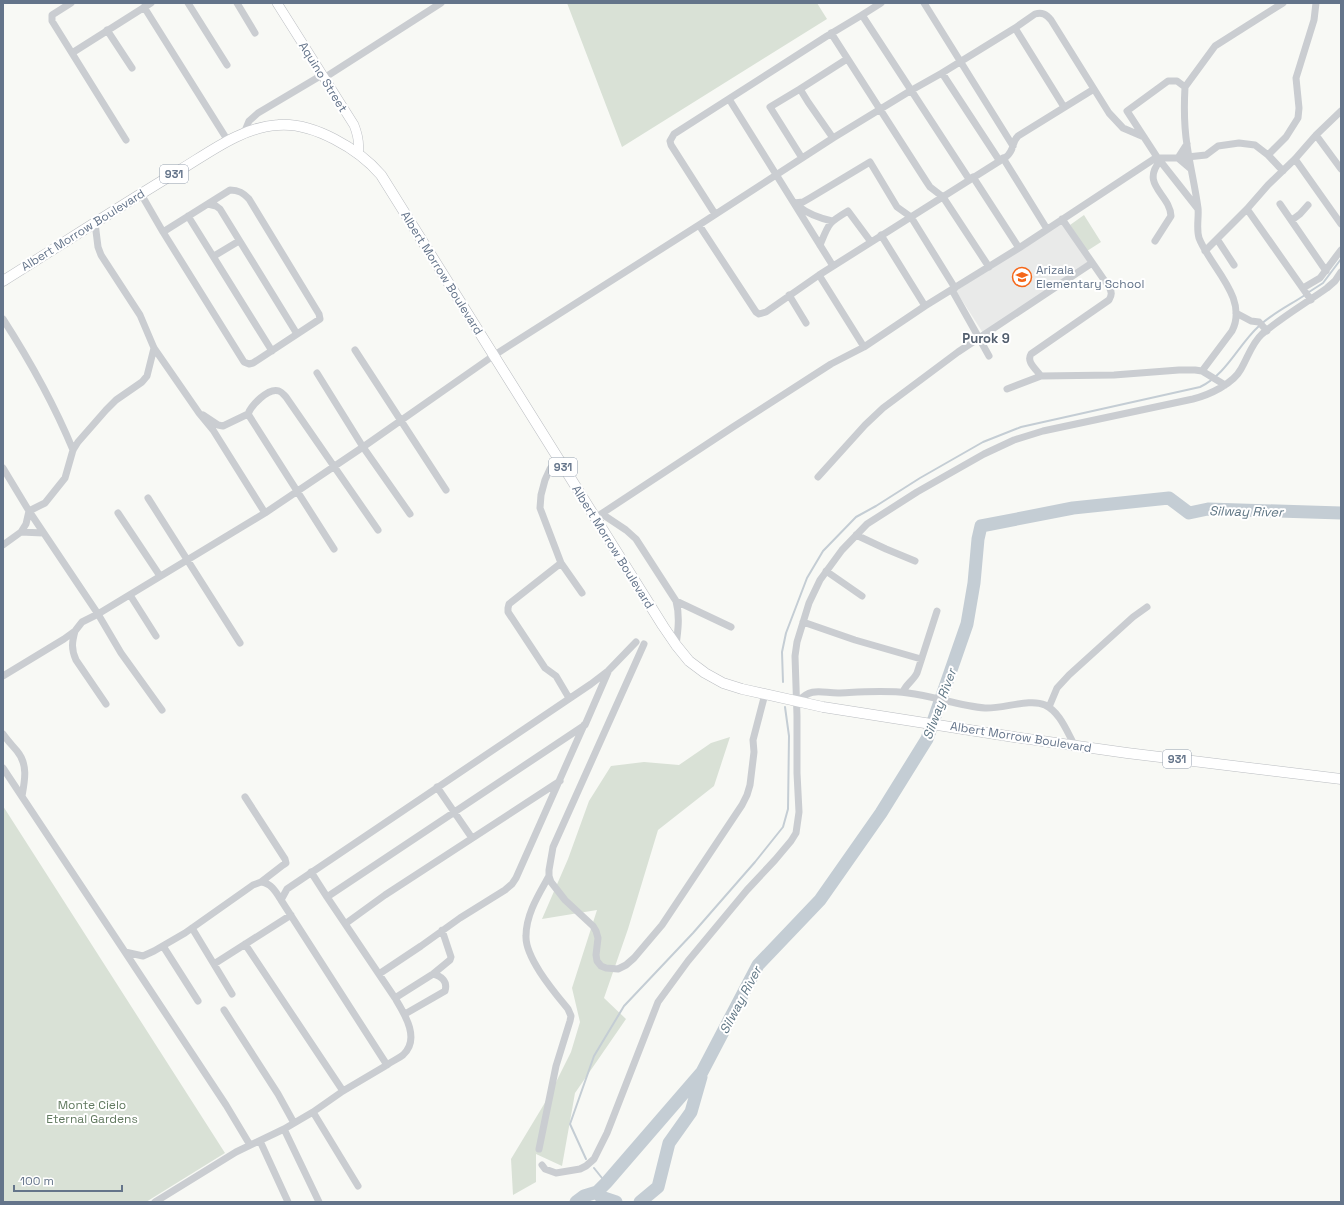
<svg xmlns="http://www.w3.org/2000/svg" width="1344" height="1205" viewBox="0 0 1344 1205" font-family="'Space Grotesk',sans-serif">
<rect width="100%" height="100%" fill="#f8f9f5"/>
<!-- built -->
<path fill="#e9eae9" d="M1061,222L1088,262L983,333L956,291Z"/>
<!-- green -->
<path fill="#d9e1d6" d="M567,3H817L827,19L622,147Z
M1084,215L1101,242L1087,251L1070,225Z
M730,737L714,786L658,830L628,929L604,998L626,1019L575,1093L562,1166L536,1154V1182L513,1195L511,1159L549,1096L571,1052L580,1022L572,988L597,910L542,919L568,859L589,801L611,766L644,762L679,765L711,743Z
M3,806L225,1153L146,1202H3Z"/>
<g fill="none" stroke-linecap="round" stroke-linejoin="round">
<!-- stream -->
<path stroke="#c4cdd4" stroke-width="2" d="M1309,292L1323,283L1341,259
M783,682L782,652L786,633L807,578L823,551L856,517L876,506L920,478L983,442L1021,427L1200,387C1227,374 1238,345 1259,326C1273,313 1290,305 1305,295
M586,1159L570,1124L594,1056L624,1006L693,933L755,862L783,827L788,809L789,736L785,707
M594,1168L606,1183"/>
<!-- river -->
<path stroke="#c4cdd4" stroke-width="13" d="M597,1192L601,1197L616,1202
M576,1202L584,1196L597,1192L606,1183L702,1072L758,965L820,900L881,813L927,739L967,624L974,583L978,539L981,526L1073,508L1169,498L1189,513L1208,509L1341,513
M640,1202L658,1187L669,1143L691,1112L701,1077"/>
<!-- major casing -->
<g stroke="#bbbec3" stroke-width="10">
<path id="major" d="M277,3L354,125C358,135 360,143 358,154"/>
</g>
<!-- highway casing -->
<g stroke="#babdc1" stroke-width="11">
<path id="highway" d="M3,281C62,244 120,206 180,170C210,152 242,127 278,125C313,122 359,149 381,175L663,626L676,645L689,661L705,673L723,683L742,689L823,707L1014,737L1127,753L1341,779"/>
</g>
<!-- minor -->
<path stroke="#cacdd1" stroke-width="7" d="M71,3L52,15V21L126,140
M188,3L227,65
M237,3L255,33
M924,3L1013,146
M144,7L228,141
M862,15L881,3
M1015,28L1064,107
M107,30L132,68
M831,33L926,181L930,187L943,197L989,267
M72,53L151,3
M942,73L999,160
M324,78L441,3
M1185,87L1215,46L1283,3
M800,89L770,107L802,158
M1094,89L1109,113L1123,128L1144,137
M729,99L833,266
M244,133L249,121L258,113L322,75
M1316,135L1341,169
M833,138L808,102L800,89L847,59
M1187,144L1178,158L1191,169
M1157,157L1127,111L1168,81H1177L1185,87C1184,105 1184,126 1187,145C1190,166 1195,186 1198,208C1199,218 1196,228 1199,238C1210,267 1249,298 1232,331L1202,371
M1003,158L1047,229
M1158,158H1178L1206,155L1218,146L1239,143L1255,145L1268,155
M1295,159L1341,224
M1283,171L1268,155L1286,137L1298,118L1299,108L1296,78L1314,20L1316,3
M973,177L1019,248
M141,194L163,232L244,362L249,364L253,363L320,319L319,314L249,199C243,193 239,190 230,190L163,232
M794,203L803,202L810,198L870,162L897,207L911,217L955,288
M208,204L216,206L220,209L297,334
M1280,204L1326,271
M798,206C808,214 819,218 832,221
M1247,209L1311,300
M715,214L671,145L670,141L674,134L827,36L862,15L969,179
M188,216L272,351
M1062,219L1109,287C1112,292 1112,295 1109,300L1031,354C1026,362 1036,369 1041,376L1114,375L1179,370H1195L1202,371L1225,385
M1292,220L1300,214L1308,205
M95,223L98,247L101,255L140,315L154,348L199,413L213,430L265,513
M881,235L925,306
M1217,239L1234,265
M1155,241L1171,216C1170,194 1140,185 1160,161
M820,245C829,223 828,223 848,211L871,242
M1205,251L1247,209L1268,185L1295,159L1316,135L1341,111
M214,256L239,241
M819,275L864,347
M1303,288L1320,278L1341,250
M789,295L806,323
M1236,313L1251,321L1259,322L1267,331
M3,319C30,361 54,404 73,450
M355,350L446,490
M989,356L979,338L1092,263
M317,373L363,447L410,514
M1007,389L1041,376
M248,414L334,549
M203,415L218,425L223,426L248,414C251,406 268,387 279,391C282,392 284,395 286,397L378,530
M558,459L550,469L545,480L541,495L540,508L561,563L582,593
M3,468L29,511L98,614L265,513L363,447L493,356L699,225L833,138L910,91L942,73L1015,28L1035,14C1042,12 1046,14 1051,20L1094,89L1018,136C1011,143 1015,150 1006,157L819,275L766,312L759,314L756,312L699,225
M818,477L865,425L883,408L958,352L979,338L952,290
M148,498L240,643
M118,513L160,576
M602,514L626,530L636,539L676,601C680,616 678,631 676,645
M595,518L733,427L831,364L864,347L925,306L1019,248L1157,157L1198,209
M21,532L26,524L29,511L45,503L65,478L73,450L78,442L106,410L116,400L142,382L147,376L154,348
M856,535L886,549L915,561
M3,545L21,532L43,533
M561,563L509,604L508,608V612L545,668L556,676L569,698
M826,571L862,596
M130,595L156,636
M676,601L731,627
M803,622L855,640L921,659
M75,631C72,642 71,649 76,660L106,704
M644,644L553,847L549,870V876L551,882L565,900L593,926L596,931L598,938L596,955L597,961L601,966L606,968L618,969L626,965L634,958L662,925L742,805L747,795L750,785L754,752L753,740L765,694
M3,676L64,639L75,631L82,622L98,614L121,653L162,710
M903,692C906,684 913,681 917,673L937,611
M799,701C811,687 822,693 838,693C861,692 885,690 908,693C934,696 959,706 985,708C1003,709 1030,698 1045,705C1060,712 1067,732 1075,746
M1049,707L1057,688L1069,675L1133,617L1147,607
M3,734C7,740 12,745 17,751C28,764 25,780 22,796
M3,768L125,952L143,956L154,951L185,933L253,885L261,882C271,883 276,892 281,900
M437,787L472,838
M245,797L285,859L286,863L283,865L261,882
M311,872L327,897L395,998C404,1013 421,1039 403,1055C398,1059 392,1061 387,1065
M327,897L585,725L608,672
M345,924L385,895L560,781
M192,928L232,994
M245,944L343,1091
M163,946L198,1001
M125,952L226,1105L250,1145
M214,964L291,915
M379,974L421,946L460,918L505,890L512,884L516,878L584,725
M395,998L433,974L450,960L451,957L442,930
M224,1010L278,1094L294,1123
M405,1014L445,991C448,981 441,976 433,974
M313,1112L358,1186
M284,1129L319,1202
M260,1141L288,1202
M539,1149L556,1066L570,1021L571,1016L568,1009C555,993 525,958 526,936C526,914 539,894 549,876
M542,1165L545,1169L556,1173L580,1169L586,1166L594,1159L607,1133L658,1002L688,961L747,890L775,860L791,841L796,833L799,812L797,773V716L795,656L797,642L809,603L820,580L842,550L867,524L917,492L984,454L1014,440L1043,431L1193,399C1209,395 1233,384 1241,369C1248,357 1252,343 1262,334C1282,317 1306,303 1327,288L1335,281L1341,272
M155,1202L236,1152L284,1129L313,1112L343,1091L387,1065L281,900L287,889L591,684L608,671L636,642"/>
<!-- major -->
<use href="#major" stroke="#fff" stroke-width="9"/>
<!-- highway -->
<use href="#highway" stroke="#fff" stroke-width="10"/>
</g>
<!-- icons -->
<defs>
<g id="school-ring" transform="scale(1)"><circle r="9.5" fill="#fff" stroke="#f56719" stroke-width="1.5"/><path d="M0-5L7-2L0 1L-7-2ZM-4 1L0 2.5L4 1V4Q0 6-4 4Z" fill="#f56719"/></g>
</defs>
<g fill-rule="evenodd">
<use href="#school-ring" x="1022" y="277"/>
</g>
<g text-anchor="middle" stroke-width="4" stroke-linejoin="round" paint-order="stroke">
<!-- shield labels -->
<g fill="#fff" stroke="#929ead" stroke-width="1">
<rect x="160" y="165" width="28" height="18" rx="3"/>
<rect x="549" y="458" width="28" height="18" rx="3"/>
<rect x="1163" y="750" width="28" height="18" rx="3"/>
</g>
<g font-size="11" font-weight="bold" fill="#64748a">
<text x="174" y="178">931</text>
<text x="563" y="471">931</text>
<text x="1177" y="763">931</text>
</g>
<!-- street labels -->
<g font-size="12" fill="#64748a" stroke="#fff">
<text transform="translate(323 77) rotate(58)" y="4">Aquino Street</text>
<text transform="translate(83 230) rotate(-32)" y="4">Albert Morrow Boulevard</text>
<text transform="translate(442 273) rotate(58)" y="4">Albert Morrow Boulevard</text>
<text transform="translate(613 547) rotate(58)" y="4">Albert Morrow Boulevard</text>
<text transform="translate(1021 737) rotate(9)" y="4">Albert Morrow Boulevard</text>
</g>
<!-- poi labels -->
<g font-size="12" fill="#64748a" stroke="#fff" text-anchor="start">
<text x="1036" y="274">Arizala<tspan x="1036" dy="14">Elementary School</tspan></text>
</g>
<!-- park labels -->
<g font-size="12" fill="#627a60" stroke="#fff">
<text x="92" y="1109">Monte Cielo<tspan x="92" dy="14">Eternal Gardens</tspan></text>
</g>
<!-- neighbourhood labels -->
<g font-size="13" font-weight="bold" fill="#535f6e" stroke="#fff">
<text x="986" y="343">Purok 9</text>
</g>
<!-- water labels -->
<g font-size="13" font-style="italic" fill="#607785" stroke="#fff">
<text transform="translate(1246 511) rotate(1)" y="5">Silway River</text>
<text transform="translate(939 704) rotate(-70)" y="5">Silway River</text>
<text transform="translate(740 1000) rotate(-62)" y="5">Silway River</text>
</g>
</g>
<!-- border -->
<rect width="1344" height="1205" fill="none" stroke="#64748a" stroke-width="8"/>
<!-- scale -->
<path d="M14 1185v6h108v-6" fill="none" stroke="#64748a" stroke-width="2"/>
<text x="20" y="1185" font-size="12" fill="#64748a" stroke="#ffffff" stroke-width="3" paint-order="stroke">100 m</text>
</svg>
